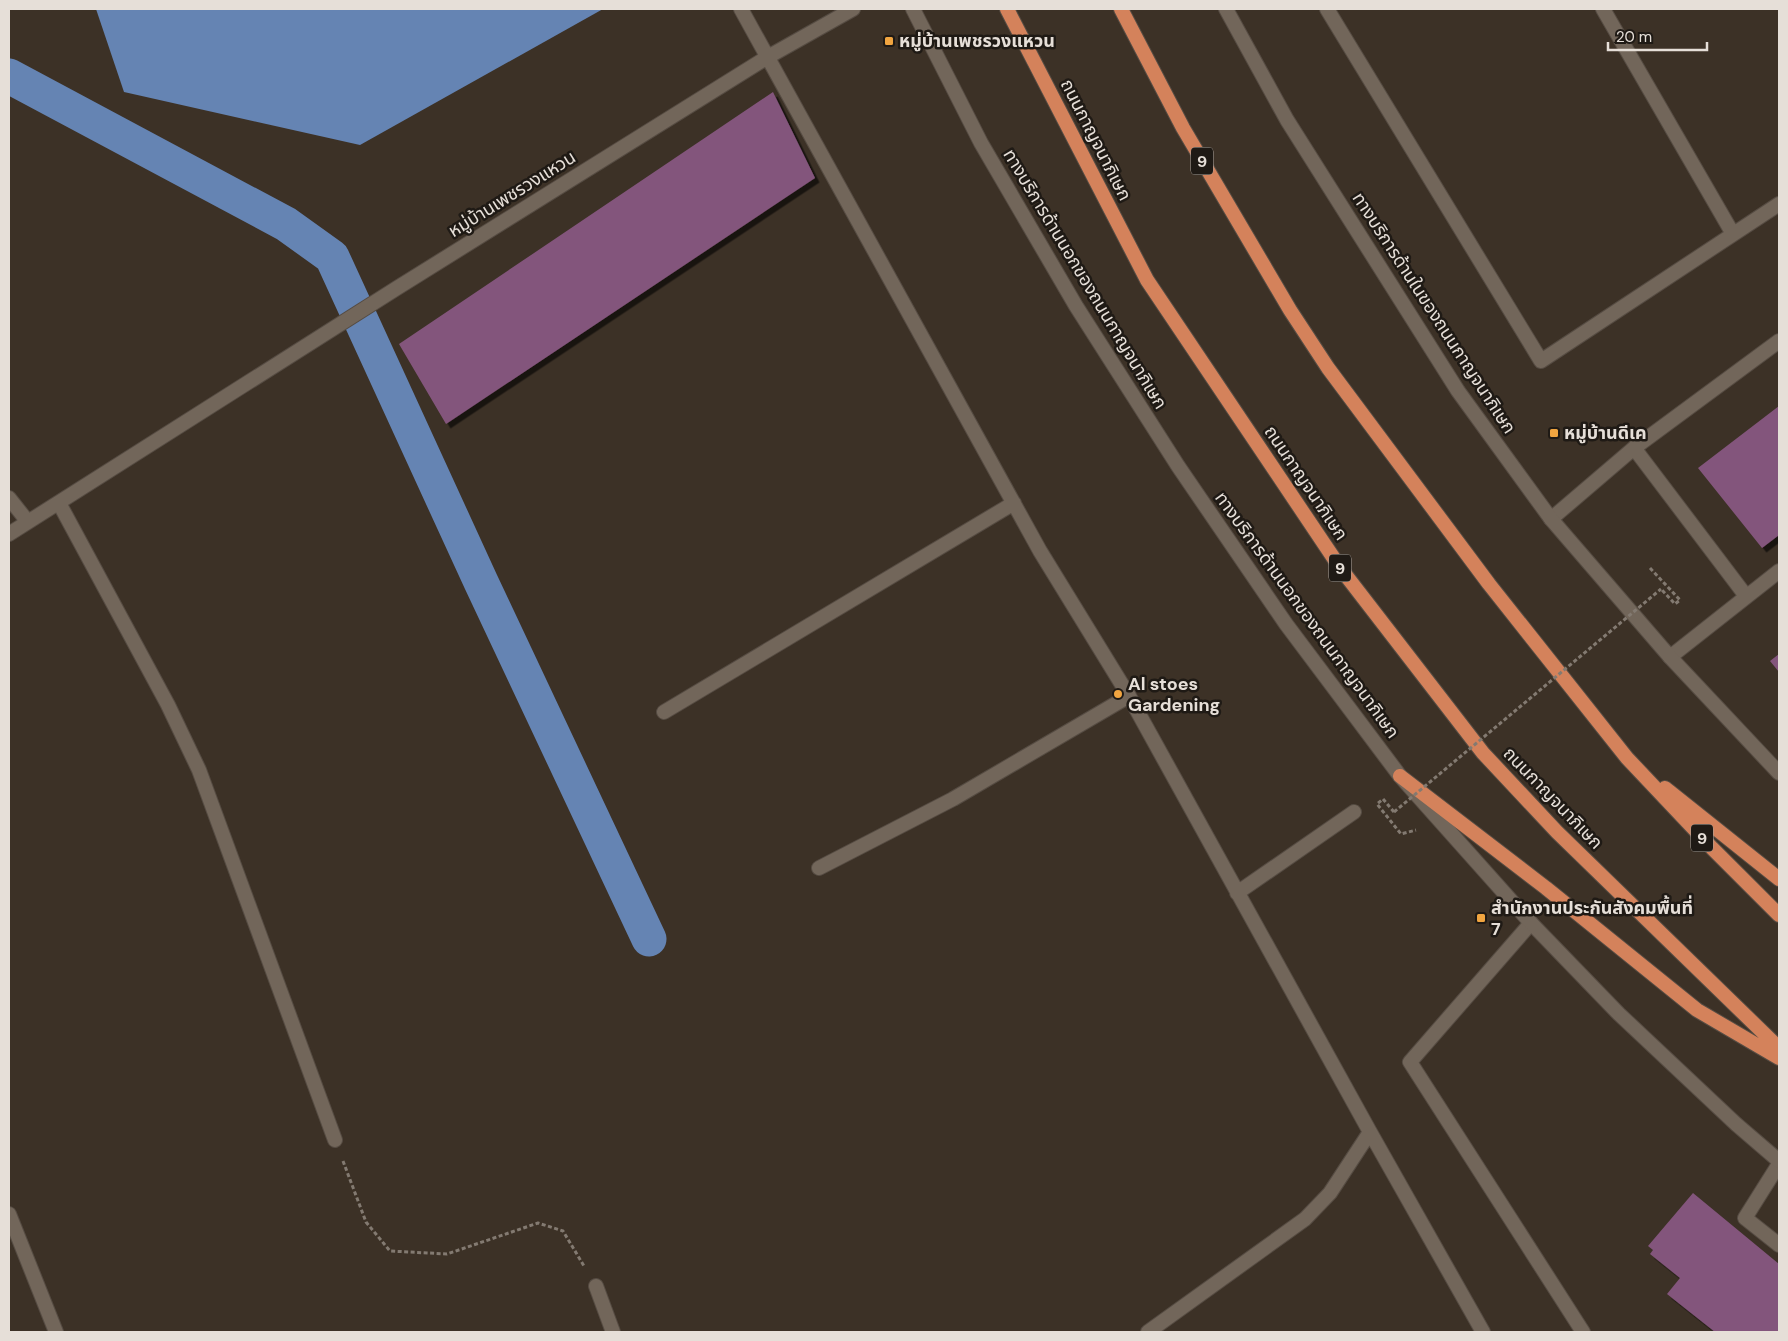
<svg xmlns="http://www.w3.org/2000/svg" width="1788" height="1341" viewBox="0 0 1788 1341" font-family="'DM Sans','Noto Sans Thai',sans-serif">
<defs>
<filter id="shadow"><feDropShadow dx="4.5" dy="4.5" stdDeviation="0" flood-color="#0009"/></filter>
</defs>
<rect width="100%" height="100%" fill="#3c3126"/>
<!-- water -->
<path fill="#6584b3" d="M96,9H603L360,145L124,92Z"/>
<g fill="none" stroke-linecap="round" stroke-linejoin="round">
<!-- canal -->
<path stroke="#6584b3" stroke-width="35" d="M9,76L286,224L332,257L481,582L649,939"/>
</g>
<!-- building -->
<path fill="#83557c" filter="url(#shadow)" d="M773,92L815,178L446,424L399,344Z
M1779,406V535L1762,548L1698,468Z
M1779,654V672L1770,661Z
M1693,1193L1779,1264V1332H1715L1667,1294L1680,1278L1650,1254L1653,1250L1648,1246Z"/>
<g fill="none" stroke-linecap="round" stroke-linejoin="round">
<!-- service casing -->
<g stroke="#564c43" stroke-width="16">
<path id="service" d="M1634,448L1746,596
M1551,519L1634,448L1779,341
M1670,657L1779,571
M1531,923L1410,1062L1583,1332
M1779,1164L1745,1218L1779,1245"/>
</g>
<!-- minor casing -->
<g stroke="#564c43" stroke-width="16">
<path id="minor" d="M741,9L1040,551L1129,696L1370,1132L1483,1332
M1327,9L1541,361L1779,204
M1603,9L1733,234
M9,498L28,522
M59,503L168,705L199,770L335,1140
M9,534L397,288L766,58L853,9
M664,712L1014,503
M819,868L953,799L1129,696
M1237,893L1354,812
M9,1214L56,1332
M596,1286L613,1332
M1148,1332L1305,1219L1330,1193L1370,1132"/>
</g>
<!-- secondary casing -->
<g stroke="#564c43" stroke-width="16">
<path id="secondary" d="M913,9L981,143L1076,306L1178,466L1286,624L1400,776L1531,923L1619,1014L1736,1124L1779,1161
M1226,9L1287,120L1458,391L1551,519L1670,657L1779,773"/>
</g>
<!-- trunk casing -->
<g stroke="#564c43" stroke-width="16">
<path id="trunk" d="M1007,9L1147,280L1341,569L1483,753L1557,832L1779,1048
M1121,9L1183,128L1290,310L1328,368L1489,584L1627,758L1712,848L1779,915
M1400,776L1546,888L1697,1010L1779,1058
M1665,788L1779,879"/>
</g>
<!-- path -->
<path stroke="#837a71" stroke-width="3" stroke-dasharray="4 2.5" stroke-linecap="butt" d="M1650,568L1680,600L1675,604L1661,589
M1394,812L1383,799L1377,804L1401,834L1416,830
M343,1161L366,1222L390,1251L447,1254L538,1223L563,1231L584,1266"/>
<!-- service -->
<use href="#service" stroke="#72665a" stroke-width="14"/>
<!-- minor -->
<use href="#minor" stroke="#72665a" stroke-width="14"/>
<!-- secondary -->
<use href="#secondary" stroke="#72665a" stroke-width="14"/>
<!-- trunk -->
<use href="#trunk" stroke="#d4825b" stroke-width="14"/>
<!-- path-bridge -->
<path stroke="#837a71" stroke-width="3" stroke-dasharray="4 2.5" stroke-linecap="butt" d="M1394,812L1661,589"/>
</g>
<!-- markers -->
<g fill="#f1a540" stroke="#1f1a15" stroke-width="2">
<rect x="884" y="36" width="10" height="10" rx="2.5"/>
<rect x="1549" y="428" width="10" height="10" rx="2.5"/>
<circle cx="1118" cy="694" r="5"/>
<rect x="1476" y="913" width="10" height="10" rx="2.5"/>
</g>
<g text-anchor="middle" stroke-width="5" stroke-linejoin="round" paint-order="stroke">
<!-- shield labels -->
<g fill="#1f1a15" stroke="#aaa49e" stroke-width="1">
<rect x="1191" y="147.5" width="22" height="27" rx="4"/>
<rect x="1329" y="554.5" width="22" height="27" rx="4"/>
<rect x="1691" y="824.5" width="22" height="27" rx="4"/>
</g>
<g font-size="16" font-weight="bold" fill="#e6dfd8">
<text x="1202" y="167">9</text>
<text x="1340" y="574">9</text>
<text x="1702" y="844">9</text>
</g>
<!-- poi labels -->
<g font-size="18" font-weight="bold" fill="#e6dfd8" stroke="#1f1a15" text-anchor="start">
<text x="899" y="47">หมู่บ้านเพชรวงแหวน</text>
<text x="1564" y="439">หมู่บ้านดีเค</text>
<text x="1128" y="690">Al stoes<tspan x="1128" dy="21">Gardening</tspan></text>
<text x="1491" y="914">สำนักงานประกันสังคมพื้นที่<tspan x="1491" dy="21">7</tspan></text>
</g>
<!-- street labels -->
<g font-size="18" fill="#e6dfd8" stroke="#1f1a15">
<text transform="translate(1096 140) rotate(63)" y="6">ถนนกาญจนาภิเษก</text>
<text transform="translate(512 194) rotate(-32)" y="6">หมู่บ้านเพชรวงแหวน</text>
<text transform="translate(1085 279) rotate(59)" y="6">ทางบริการด้านนอกของถนนกาญจนาภิเษก</text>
<text transform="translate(1434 313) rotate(57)" y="6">ทางบริการด้านในของถนนกาญจนาภิเษก</text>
<text transform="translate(1306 483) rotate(56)" y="6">ถนนกาญจนาภิเษก</text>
<text transform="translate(1307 615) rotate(54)" y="6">ทางบริการด้านนอกของถนนกาญจนาภิเษก</text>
<text transform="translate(1553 798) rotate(46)" y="6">ถนนกาญจนาภิเษก</text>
</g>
</g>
<!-- border -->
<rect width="1788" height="1341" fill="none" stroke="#e6dfd8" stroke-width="20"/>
<!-- scale -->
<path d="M1608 42v8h99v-8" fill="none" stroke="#e6dfd8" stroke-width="2.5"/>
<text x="1616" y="42" font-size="15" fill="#e6dfd8" stroke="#1f1a15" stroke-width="4" paint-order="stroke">20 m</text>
</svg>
